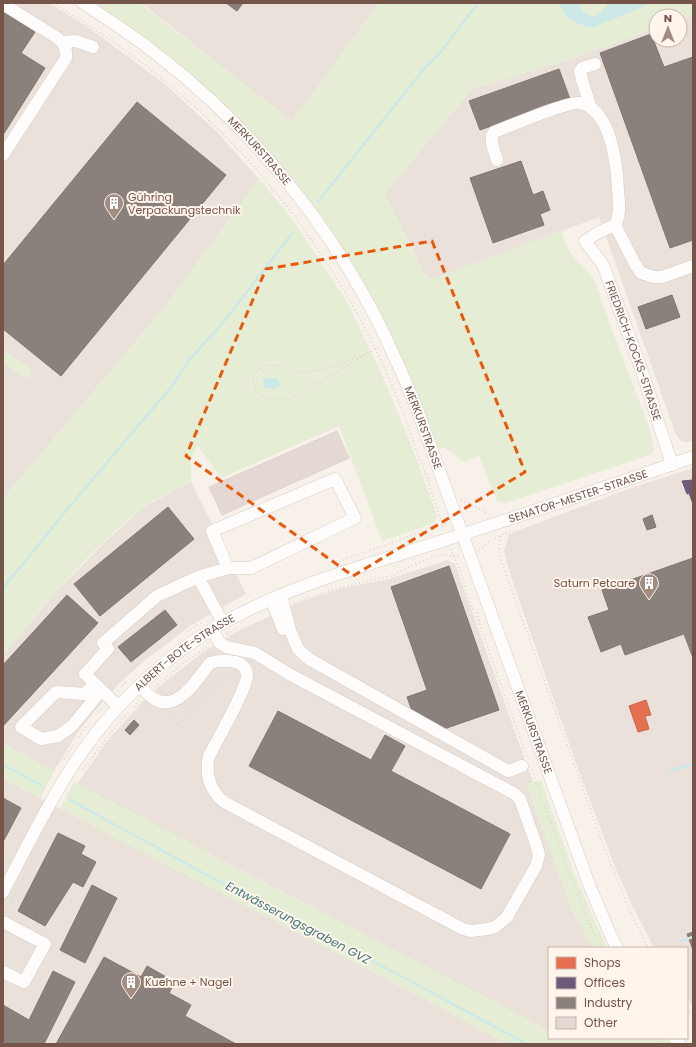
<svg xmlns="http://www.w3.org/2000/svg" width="696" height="1047" viewBox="0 0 696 1047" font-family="Poppins,sans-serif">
<rect width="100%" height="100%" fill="#f7f1ea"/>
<!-- industrial -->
<path fill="#eae1db" d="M3,3H49L89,28L165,84L217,132L259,179L168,303L3,499Z
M141,3H379L292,122Z
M693,15V441L686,442L681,441L676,435L599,217L433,279L426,277L385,193L472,89L574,58L656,28V40H680V19Z
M693,468V1006L687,998V948H654L632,905L616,869L577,766L511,577L504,551L509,534L628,489Z
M191,481L246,594L190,626L143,662L122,681L98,707L78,732L54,771L3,744V655L56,592L105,542L144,507Z
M447,560L455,564L533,782L527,785L571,908L593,948H549V1031L77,784L108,740L143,701L157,688L203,652L238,631L300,602L339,589L389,579Z
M3,779L245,905L509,1044H3Z"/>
<!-- green -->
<path fill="#e6edd5" d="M91,3H139L292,121L379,3H693V15L680,19V16H656V28L574,58L472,89L385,193L426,277L433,279L561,231L568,250L595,281L609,322L649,427L654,447L652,454L505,503L497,501L479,456L464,462L445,448L439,449L415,388L393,341L286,173Z
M259,179L293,220L346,300L382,375L412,447L437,515L436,520L434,523L382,541L339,426L221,478L198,446L191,459V481C176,490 156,498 143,508C89,549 46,604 3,655V499L168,303Z
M3,350L32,369L28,378H25L3,363Z
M3,744L54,771L40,798L3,779Z
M541,780L575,876L607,948H593L571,908L527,785Z
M74,782L549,1031V1038H669L674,1044H509L60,809Z"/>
<!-- water -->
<path fill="#cce8e7" d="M559,3H580L581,9L587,14L595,17L600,13L609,3H650L633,11L591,28L582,25L566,17Z
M267,378H275L279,380L280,386L276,389L264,388L263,380Z"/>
<!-- shops -->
<path fill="#e76f51" stroke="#c5674f" d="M646,700L651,715L645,716L649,729L638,732L629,706Z"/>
<!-- offices -->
<path fill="#6d597a" stroke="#6f586c" d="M693,480V504L689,493L687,494L682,481Z"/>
<!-- industry -->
<path fill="#8a817c" stroke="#84746d" d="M226,3H243L237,11Z
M3,12L35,32L21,53L45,68L3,135Z
M651,34L664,67L693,57V240L670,248L600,53Z
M559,69L570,99L480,130L469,101Z
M137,102L226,175L61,376L3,329V265Z
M521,161L533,195L543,191L550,210L540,214L544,225L493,243L470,178Z
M672,295L680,317L646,329L638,307Z
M168,507L194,539L100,616L74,584Z
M652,515L656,527L647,530L643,519Z
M693,558V658L684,634L625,655L621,644L601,652L588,617L609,610L602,590Z
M449,566L499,710L441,730L413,714L407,697L427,690L391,587Z
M67,595L98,623L3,726V665Z
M165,610L177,625L131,662L118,647Z
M278,711L371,760L385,735L405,746L391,771L510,834L481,889L249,766Z
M134,720L139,725L130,735L125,730Z
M3,798L21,808L3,842Z
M58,833L85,846L81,854L96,862L83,887L73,882L45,926L18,911Z
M92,885L117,898L85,963L60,950Z
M693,932V950L687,934Z
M104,957L141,977L147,966L175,982L169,993L191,1005L185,1016L236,1044H56Z
M53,971L75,982L44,1044H8L3,1041V1005L29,1020Z"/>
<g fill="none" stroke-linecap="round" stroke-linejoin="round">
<!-- stream -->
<path stroke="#cce8e7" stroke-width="2.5" d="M318,202L423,70L439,54L478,3
M3,588L70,506L172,386L189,360L226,319L293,232
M3,765L41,785
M670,771L693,764
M70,800L258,903L388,969L527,1044
M680,941L693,937"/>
</g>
<!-- building -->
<path fill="#e3d8d2" stroke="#e0d3cd" d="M337,431L349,458L222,515L209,487Z"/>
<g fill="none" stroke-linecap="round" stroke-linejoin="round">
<!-- minor casing -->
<g stroke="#d6ccc7" stroke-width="13">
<g id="minor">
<path id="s1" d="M83,3C109,20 136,37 160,57C254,130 332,227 384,334C396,359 407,384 417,409L590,887L611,936L617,948"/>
<path d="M3,4L56,37C64,43 67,48 66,58L3,155"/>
<path d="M63,42L76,41L93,47"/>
<path d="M591,108L582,80L580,71L582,68L595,64"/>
<path id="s2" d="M497,160C495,152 488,139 494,132C508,127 568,101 580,103C611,109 617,165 618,190C619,202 621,214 615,225L599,232L585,241L603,265L642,371L672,465"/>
<path d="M615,225L635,264L641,273L654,277H662L693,266"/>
<path d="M198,577L228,568H251L355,518L335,479L212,531L228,568"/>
<path d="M281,595L290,630L298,649L309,659L508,771L522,766"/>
<path d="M271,599L283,629"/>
<path d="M94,684L85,694L56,692L21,727L41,739L58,736L72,726L101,691"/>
<path d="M140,685C145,691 149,697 156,700C179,711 198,678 210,663C219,660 226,660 235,662C241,663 246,667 247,674C248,688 217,740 209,756C205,774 210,790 224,802L463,929L471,931L488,929L495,927L507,917L536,866L539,855L537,847L520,799L515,794L289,674L255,653L226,647L220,643L212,630"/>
<path d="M118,706L85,674L108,649L103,643L157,596L198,577L223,623"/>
<path id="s3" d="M3,892C38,826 69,758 121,704C156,667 198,634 244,612C307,580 378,562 445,540C528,513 611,486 693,457"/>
<path d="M3,922L45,944L24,982L3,972"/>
<path d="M675,1038L680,1044"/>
</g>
</g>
<!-- path -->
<path stroke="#dad0ce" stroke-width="1.5" stroke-dasharray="1 3" stroke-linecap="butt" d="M52,3C192,85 293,191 368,334C383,363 396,393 407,423C412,436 422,471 431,481
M364,355C345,362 322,372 301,372C291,372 281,365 271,365C262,365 258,369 253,375C255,403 273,403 295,396L379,347
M425,473L444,530
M461,500L485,512L486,515
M500,536L499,550L500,557L605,850L632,915L648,948
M450,549L458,565L472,607L480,626L527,757
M479,550L490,540L513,530
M343,560L447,523
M294,603L335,589L394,575C404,569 433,555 444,555C450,555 454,557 460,556
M478,612L480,626
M187,632L202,622
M227,634L238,628
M155,687L183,663L209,646
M117,691L127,681
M134,707L140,701
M98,712L104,706
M167,717L180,725L226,671
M78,737L88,724
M64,759L74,744
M83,770L112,731L130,711
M532,770C554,830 573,891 601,948
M6,912L39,847
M687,1008L693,1016
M659,1038L664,1044"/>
<!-- minor -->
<use href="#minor" stroke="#fefdfc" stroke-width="12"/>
</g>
<!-- marked area -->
<path fill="none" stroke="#e8590c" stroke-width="3" stroke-dasharray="8 5" stroke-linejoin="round" d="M432,241L525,472L353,576L186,456L266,269Z"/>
<!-- icons -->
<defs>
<g id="building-pin" transform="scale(1)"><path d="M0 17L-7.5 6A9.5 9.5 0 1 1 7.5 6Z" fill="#a28c82" stroke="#fff5ec"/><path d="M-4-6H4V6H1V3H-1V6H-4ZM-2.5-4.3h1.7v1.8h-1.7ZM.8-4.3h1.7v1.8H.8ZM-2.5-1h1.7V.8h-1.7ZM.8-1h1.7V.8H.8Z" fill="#fff"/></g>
</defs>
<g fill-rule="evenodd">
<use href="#building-pin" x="114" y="203"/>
<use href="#building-pin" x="649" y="583"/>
<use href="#building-pin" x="131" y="982"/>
</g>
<g text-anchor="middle" stroke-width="4" stroke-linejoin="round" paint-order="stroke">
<!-- street labels -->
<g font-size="11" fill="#75554a" stroke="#fff5ec">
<text dy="4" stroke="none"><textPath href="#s1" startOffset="231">MERKURSTRASSE</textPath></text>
<text dy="4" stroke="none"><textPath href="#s2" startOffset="412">FRIEDRICH-KOCKS-STRASSE</textPath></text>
<text dy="4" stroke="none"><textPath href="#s1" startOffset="555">MERKURSTRASSE</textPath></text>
<text dy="4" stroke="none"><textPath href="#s3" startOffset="731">SENATOR-MESTER-STRASSE</textPath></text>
<text dy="4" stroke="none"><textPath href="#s3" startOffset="305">ALBERT-BOTE-STRASSE</textPath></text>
<text dy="4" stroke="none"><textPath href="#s1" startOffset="879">MERKURSTRASSE</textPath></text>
</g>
<!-- poi labels -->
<g font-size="11" fill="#75554a" stroke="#fff5ec" text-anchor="start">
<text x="128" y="201">Gühring<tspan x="128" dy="13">Verpackungstechnik</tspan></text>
<text x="635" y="587" text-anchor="end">Saturn Petcare</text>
<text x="145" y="986">Kuehne + Nagel</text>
</g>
<!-- water labels -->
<g font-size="12" font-style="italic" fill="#3e777a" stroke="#fff5ec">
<text transform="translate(298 923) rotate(28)" y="4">Entwässerungsgraben GVZ</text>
</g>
</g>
<!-- border -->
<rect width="696" height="1047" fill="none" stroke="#75554a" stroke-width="8"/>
<!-- legend -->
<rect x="548" y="947" width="140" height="92" fill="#fff5ec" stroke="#c8b5ab"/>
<rect x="556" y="957" width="20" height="12" fill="#e76f51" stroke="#c8b5ab"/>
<text x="584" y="967" font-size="12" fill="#75554a">Shops</text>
<rect x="556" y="977" width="20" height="12" fill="#6d597a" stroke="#c8b5ab"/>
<text x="584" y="987" font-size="12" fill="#75554a">Offices</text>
<rect x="556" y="997" width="20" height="12" fill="#8a817c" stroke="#c8b5ab"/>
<text x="584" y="1007" font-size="12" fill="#75554a">Industry</text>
<rect x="556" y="1017" width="20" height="12" fill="#e3d8d2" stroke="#c8b5ab"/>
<text x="584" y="1027" font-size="12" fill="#75554a">Other</text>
<!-- north arrow -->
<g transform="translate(668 28)"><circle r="19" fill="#fff5ec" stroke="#c8b5ab"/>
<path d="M0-3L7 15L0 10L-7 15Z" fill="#a28c82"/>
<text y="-6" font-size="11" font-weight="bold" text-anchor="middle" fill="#75554a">N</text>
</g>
</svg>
